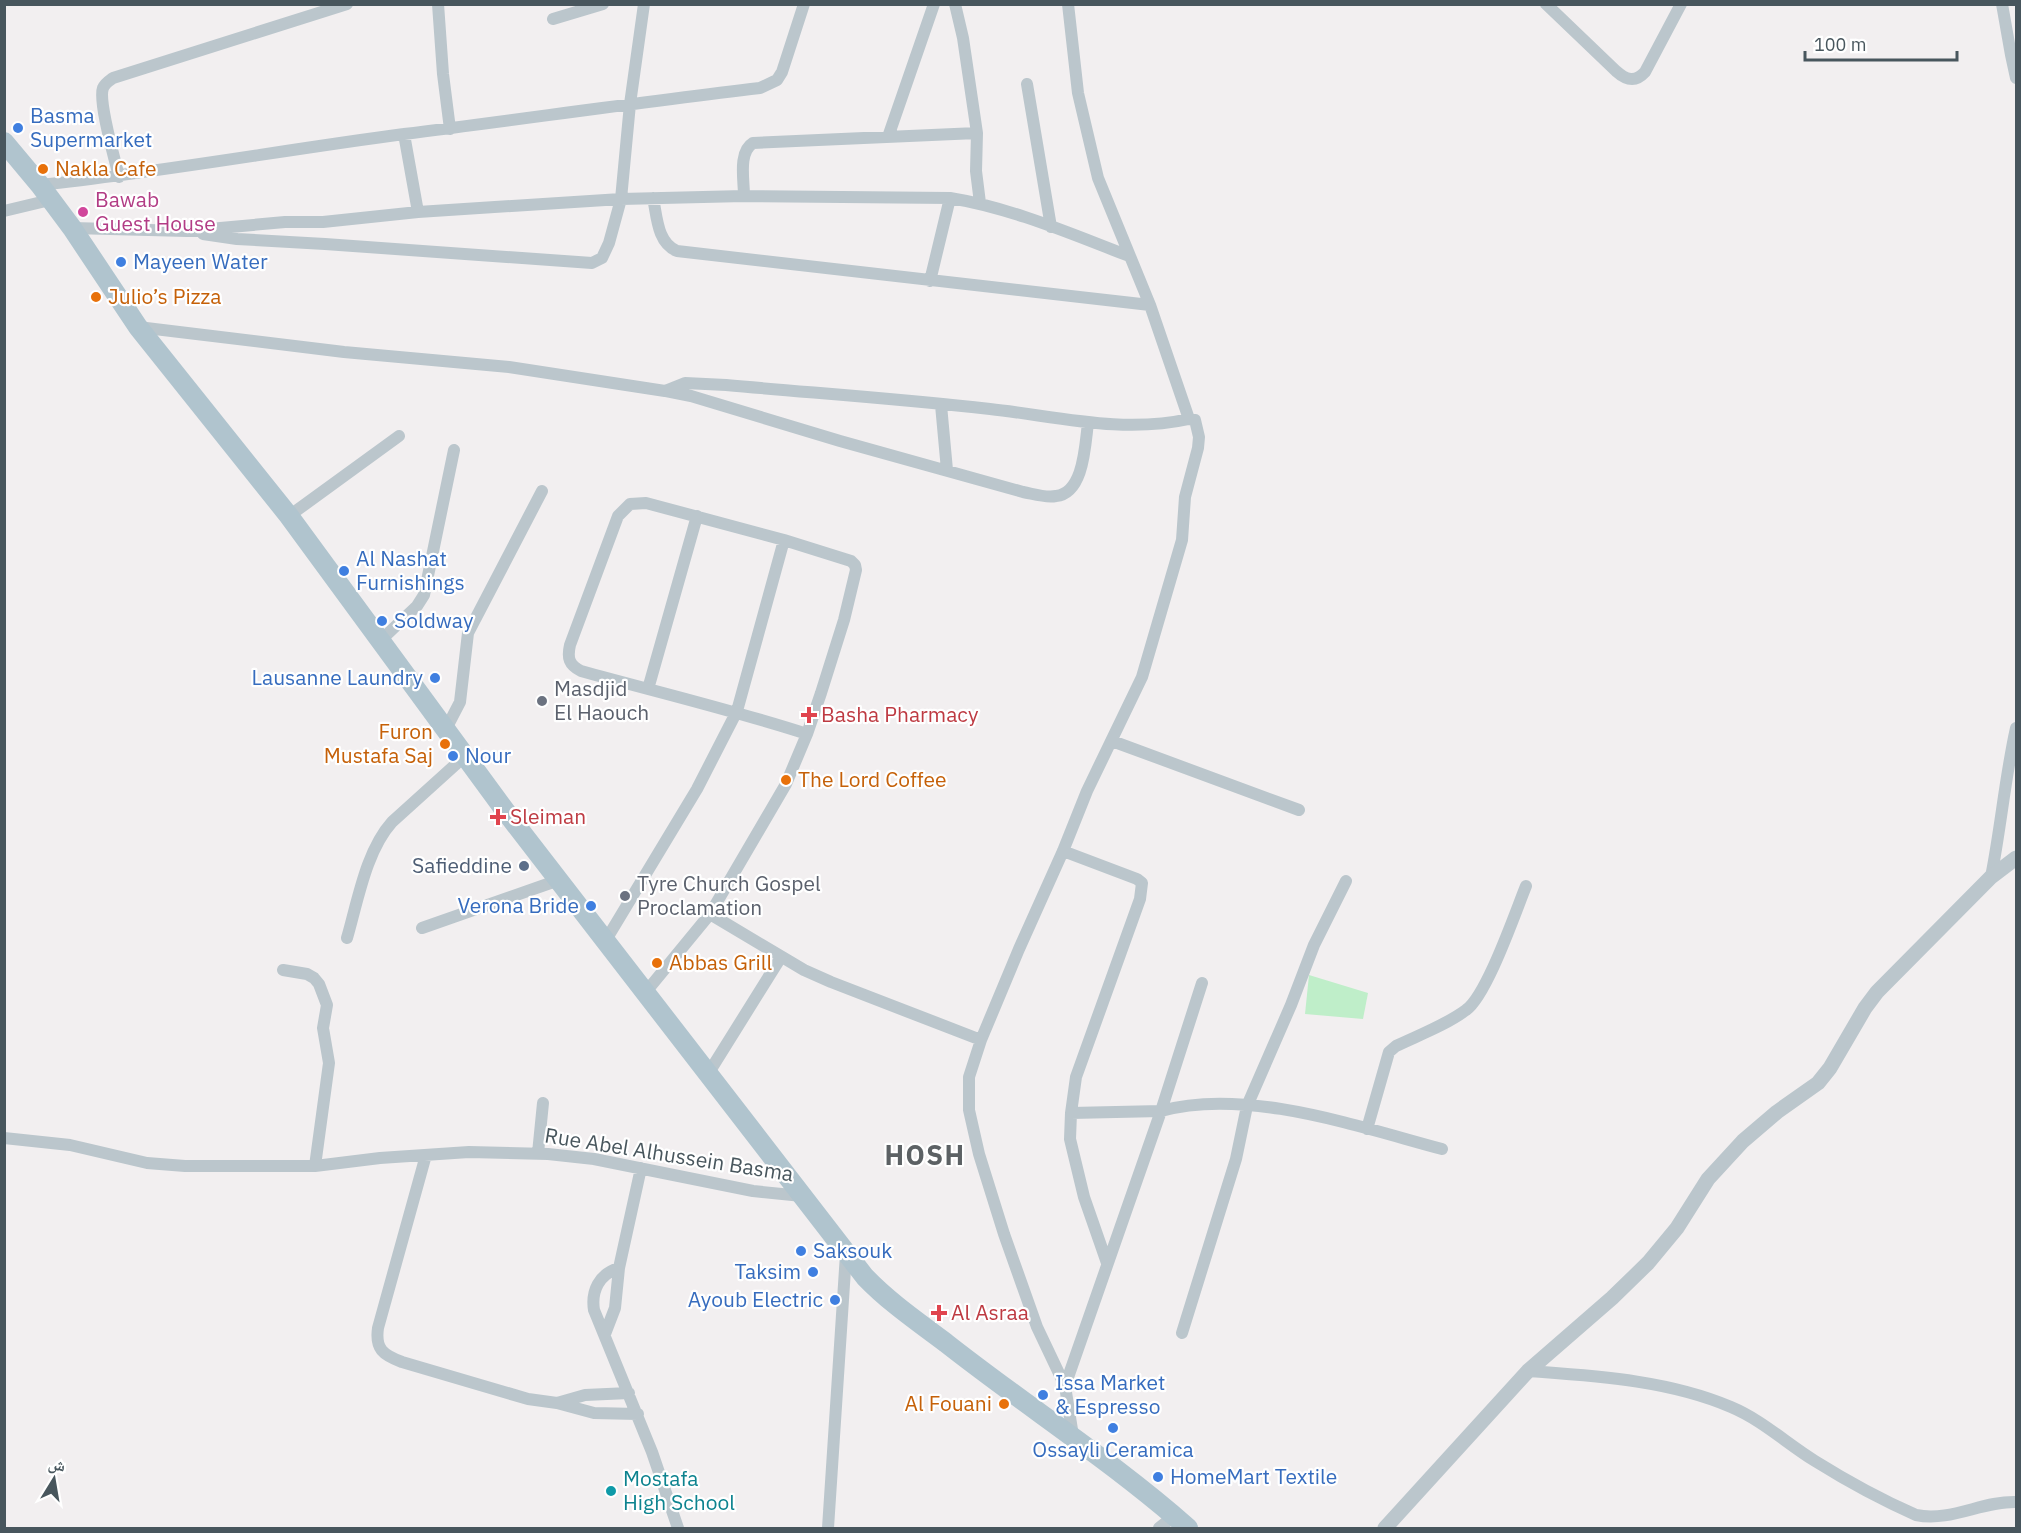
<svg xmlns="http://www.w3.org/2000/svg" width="2021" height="1533" viewBox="0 0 2021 1533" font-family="'IBM Plex Sans','Noto Naskh Arabic',sans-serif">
<rect width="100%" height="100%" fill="#f2eff0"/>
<!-- green -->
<path fill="#bfeec9" d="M1309,975L1368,993L1363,1019L1305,1014Z"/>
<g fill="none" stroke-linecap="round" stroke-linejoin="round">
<!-- minor -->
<path stroke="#bbc6cc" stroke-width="12" d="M438,4L443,74L450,129
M955,4L963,38L977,133L976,171L980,203
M1068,4L1078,93L1098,178L1150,305L1189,419L1195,420L1199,437L1198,448L1185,497L1182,540L1142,677L1087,791L1063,851L1019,949L981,1040L969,1077V1110L979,1154L1004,1234L1037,1327L1065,1386L1073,1436
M1546,4L1616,71C1626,80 1635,83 1645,72L1681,4
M2002,4L2011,55
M553,19L603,4
M2016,54L2011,55L2016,78
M1027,84L1051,227
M404,134L418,212
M888,137L934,4
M119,177C115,160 98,101 103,88C105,83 109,81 113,78L347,4
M40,185C162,172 283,150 404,134C523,119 641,102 760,88L777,80L782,72L804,4
M744,196C744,180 738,152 753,143L977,133
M653,198C657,216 657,243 677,251L1150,305
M4,211L50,200
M72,228L187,231L285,222H323L418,212L621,199L744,196L950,198C1012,208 1071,234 1129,256
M203,234L237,239L325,244L592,263L602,258L609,243L621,199L630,104L644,4
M930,281L950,198
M138,327L344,352L509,367L665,391L685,383L726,385C814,393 902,399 990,409C1055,416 1122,434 1189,419
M666,391L691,396L840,441L1023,492C1034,494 1045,498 1056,496C1084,493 1085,445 1088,423
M941,405L947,470
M289,516L399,436
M380,641L417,606L424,595L454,450
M648,689L697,516
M446,729L460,702L468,633L542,491
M1112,741L1299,810
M1063,851L1137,879L1142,883L1140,899L1076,1077L1071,1113L1070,1139L1084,1197L1107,1263
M1991,877C2001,827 2005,777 2016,728
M710,914L804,970L831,982L981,1040
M422,928L559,880
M347,938C358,900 366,851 392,822L465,756
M606,940L697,789L737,711L784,540
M283,970L307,974L314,978L319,984L327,1005L323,1028L329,1063L315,1166
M645,993L710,914L786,784L807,734L821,693L844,620L856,570L855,565L851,561L784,540L646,503L630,504L618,516L570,645C567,658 569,665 581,671C657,692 733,710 807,734
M708,1074L781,957
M1071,1113L1161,1111L1202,983
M1367,1129L1389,1052L1396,1046C1419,1035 1446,1025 1466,1010C1487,995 1515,913 1526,886
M4,1138L70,1145L147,1163L185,1166H315L380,1158L469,1152L548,1154L594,1159L753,1191L802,1196
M538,1153L543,1103
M426,1155L378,1328C375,1349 383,1355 402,1362L528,1399L557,1403L594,1413L638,1414
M619,1268C599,1274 591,1291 594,1310L652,1452L678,1528
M1182,1333L1236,1159L1247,1106L1291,1005L1314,945L1346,881
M605,1334L615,1308L619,1268L641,1168
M1528,1371C1595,1376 1668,1380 1731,1407C1762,1420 1786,1443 1815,1461C1847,1481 1882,1500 1916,1515C1951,1522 1982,1501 2016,1502
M1065,1386L1161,1111C1245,1087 1359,1127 1442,1149
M557,1403L585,1395L629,1393
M828,1528L846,1254
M1159,1528L1174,1516"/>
<!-- tertiary -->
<path stroke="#bbc6cc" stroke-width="15" d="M1385,1528L1528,1371L1612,1298L1648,1263L1677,1228L1708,1179L1743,1141L1777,1112L1818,1083L1830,1068L1865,1008L1877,992L1991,877L2016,858"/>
<!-- primary -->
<path stroke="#b0c4ce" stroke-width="20" d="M4,142L40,185L72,228L138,327L289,516L509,816L865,1277C889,1302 918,1322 946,1343C1026,1406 1112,1461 1188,1528"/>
</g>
<!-- markers -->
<g fill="#3f7fe0" stroke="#fff" stroke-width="2">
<circle cx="18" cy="128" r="6"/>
<circle cx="121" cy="262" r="6"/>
<circle cx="344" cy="571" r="6"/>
<circle cx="382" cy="621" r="6"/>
<circle cx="435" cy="678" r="6"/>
<circle cx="453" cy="756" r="6"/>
<circle cx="591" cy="906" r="6"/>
<circle cx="801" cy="1251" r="6"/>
<circle cx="813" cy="1272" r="6"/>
<circle cx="835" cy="1300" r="6"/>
<circle cx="1043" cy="1395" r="6"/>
<circle cx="1113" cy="1428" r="6"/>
<circle cx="1158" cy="1477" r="6"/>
</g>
<g fill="#e8710a" stroke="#fff" stroke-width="2">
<circle cx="43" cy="169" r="6"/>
<circle cx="96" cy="297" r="6"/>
<circle cx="445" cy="744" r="6"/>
<circle cx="786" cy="780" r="6"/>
<circle cx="657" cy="963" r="6"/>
<circle cx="1004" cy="1404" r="6"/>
</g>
<circle fill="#d1479c" stroke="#fff" stroke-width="2" cx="83" cy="212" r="6"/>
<g fill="#6b7280" stroke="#fff" stroke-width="2">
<circle cx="542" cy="701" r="6"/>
<circle cx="625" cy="896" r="6"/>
</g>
<g fill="#e0444e" stroke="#fff" stroke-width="2">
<path d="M806 706h6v6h6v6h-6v6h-6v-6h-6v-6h6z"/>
<path d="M495 808h6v6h6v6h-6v6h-6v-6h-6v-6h6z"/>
<path d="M936 1304h6v6h6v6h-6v6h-6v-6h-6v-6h6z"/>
</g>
<circle fill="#5c6f8a" stroke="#fff" stroke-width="2" cx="524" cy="866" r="6"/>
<circle fill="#0f9aa8" stroke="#fff" stroke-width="2" cx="611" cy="1491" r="6"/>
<g text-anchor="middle" stroke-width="4.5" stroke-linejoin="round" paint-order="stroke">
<!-- shop labels -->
<g font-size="21" fill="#366cbe" stroke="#fff" text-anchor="start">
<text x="30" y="123">Basma<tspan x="30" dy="24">Supermarket</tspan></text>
<text x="133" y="269">Mayeen Water</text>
<text x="356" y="566">Al Nashat<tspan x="356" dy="24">Furnishings</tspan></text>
<text x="394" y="628">Soldway</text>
<text x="423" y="685" text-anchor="end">Lausanne Laundry</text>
<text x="465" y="763">Nour</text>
<text x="579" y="913" text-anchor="end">Verona Bride</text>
<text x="813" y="1258">Saksouk</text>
<text x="801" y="1279" text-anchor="end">Taksim</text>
<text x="823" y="1307" text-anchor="end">Ayoub Electric</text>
<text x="1055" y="1390">Issa Market<tspan x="1055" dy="24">&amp; Espresso</tspan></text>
<text x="1113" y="1457" text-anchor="middle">Ossayli Ceramica</text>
<text x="1170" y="1484">HomeMart Textile</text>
</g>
<!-- food labels -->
<g font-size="21" fill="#c56008" stroke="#fff" text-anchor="start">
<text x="55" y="176">Nakla Cafe</text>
<text x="108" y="304">Julio’s Pizza</text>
<text x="433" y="739" text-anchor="end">Furon<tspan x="433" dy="24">Mustafa Saj</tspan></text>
<text x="798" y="787">The Lord Coffee</text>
<text x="669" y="970">Abbas Grill</text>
<text x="992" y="1411" text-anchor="end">Al Fouani</text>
</g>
<!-- hotel labels -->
<g font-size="21" fill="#b23c85" stroke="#fff" text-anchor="start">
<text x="95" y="207">Bawab<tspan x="95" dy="24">Guest House</tspan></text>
</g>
<!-- worship labels -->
<g font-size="21" fill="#5b616d" stroke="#fff" text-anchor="start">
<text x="554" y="696">Masdjid<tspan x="554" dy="24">El Haouch</tspan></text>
<text x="637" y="891">Tyre Church Gospel<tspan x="637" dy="24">Proclamation</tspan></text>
</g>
<!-- health labels -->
<g font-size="21" fill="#be3a42" stroke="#fff" text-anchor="start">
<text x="821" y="722">Basha Pharmacy</text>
<text x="510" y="824">Sleiman</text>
<text x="951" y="1320">Al Asraa</text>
</g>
<!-- service labels -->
<g font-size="21" fill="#4e5e75" stroke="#fff" text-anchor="end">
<text x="512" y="873">Safieddine</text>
</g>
<!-- street labels -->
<g font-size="21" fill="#48565d" stroke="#fff">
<text transform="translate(669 1155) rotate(9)" y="7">Rue Abel Alhussein Basma</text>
</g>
<!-- culture labels -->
<g font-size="21" fill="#0d838f" stroke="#fff" text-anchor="start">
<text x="623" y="1486">Mostafa<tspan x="623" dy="24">High School</tspan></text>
</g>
<!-- district labels -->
<g font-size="27" font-weight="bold" letter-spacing="1.5" fill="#5c6164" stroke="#fff">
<text x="925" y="1165">HOSH</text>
</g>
</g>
<!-- border -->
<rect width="2021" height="1533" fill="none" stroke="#48565d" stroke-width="12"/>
<!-- north arrow -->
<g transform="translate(54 1479) rotate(11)" stroke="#ffffff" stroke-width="4.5" paint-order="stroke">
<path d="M0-4.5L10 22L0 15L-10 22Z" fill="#48565d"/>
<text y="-9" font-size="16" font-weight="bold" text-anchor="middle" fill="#48565d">ش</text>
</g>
<!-- scale -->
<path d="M1805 51v9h152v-9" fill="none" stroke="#48565d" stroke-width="3"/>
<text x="1814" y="51" font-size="18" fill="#48565d" stroke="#ffffff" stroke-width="4.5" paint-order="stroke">100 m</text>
</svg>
